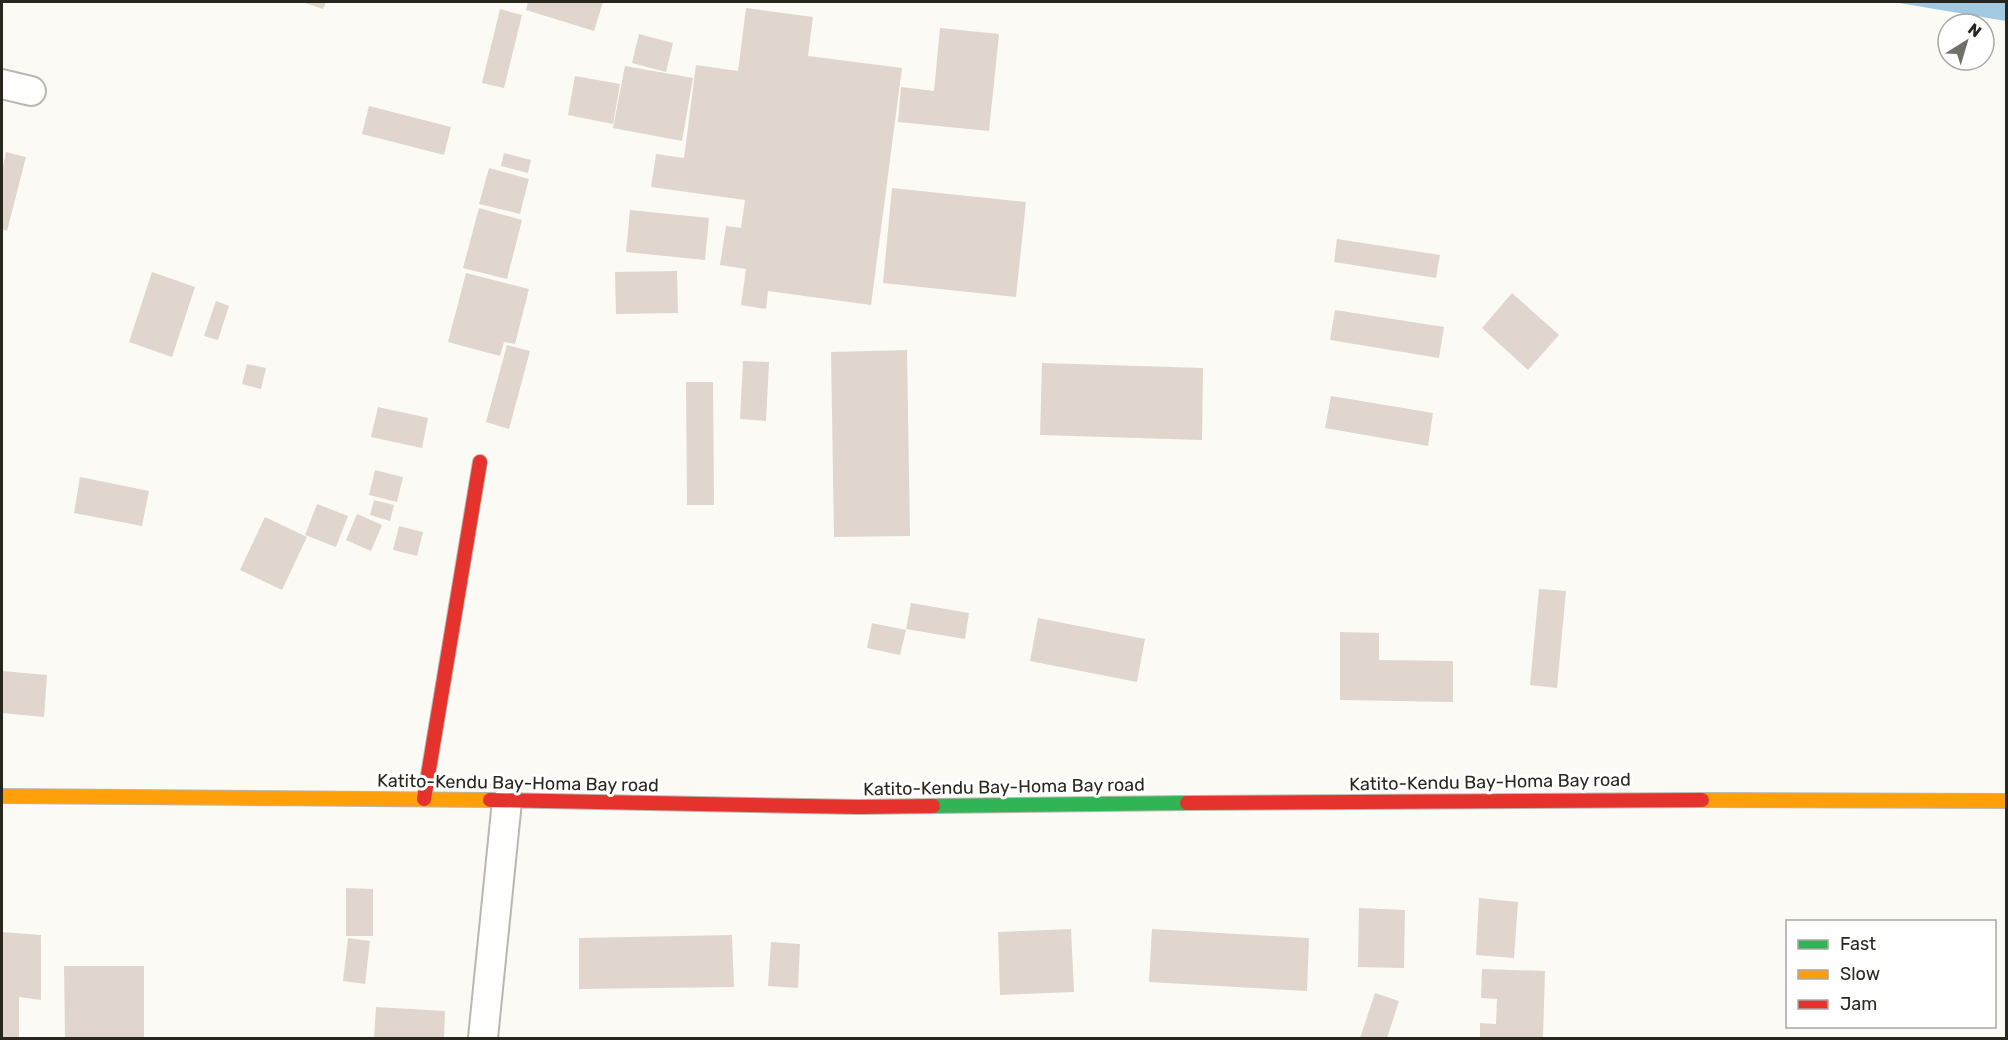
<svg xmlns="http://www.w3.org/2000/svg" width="2008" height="1040" viewBox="0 0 2008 1040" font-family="Rubik,sans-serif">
<rect width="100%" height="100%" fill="#fbfaf4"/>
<!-- water -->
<path fill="#a1cae2" d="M1893,2H2006V21Z"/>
<!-- building -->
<path fill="#e1d6cd" d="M302,2H326L323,9Z
M528,2H603L594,31L526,10Z
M746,8L813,17L808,56L902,68L871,305L768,291L766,309L741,305L746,269L720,265L726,226L741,228L745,200L651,187L656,154L684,158L696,65L738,71Z
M500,9L522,15L504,88L482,83Z
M940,28L999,34L989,131L898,122L901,87L934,91Z
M639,34L673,43L666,72L632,63Z
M625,66L693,78L682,141L613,128Z
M575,76L620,84L613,124L568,115Z
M369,106L451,127L444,155L362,134Z
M6,152L26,157L7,231L2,229V171Z
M504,153L531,160L528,173L501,166Z
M489,168L529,179L520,214L479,204Z
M892,188L1026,202L1016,297L883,283Z
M479,208L522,220L507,279L463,268Z
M630,210L709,218L705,260L626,252Z
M1337,239L1440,255L1436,278L1334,262Z
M677,271L678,313L616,314L615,272Z
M152,272L195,287L172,357L129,342Z
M466,273L529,289L515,344L504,342L500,356L448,342Z
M1512,293L1559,335L1528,370L1482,328Z
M216,301L229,306L218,340L204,336Z
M1335,310L1444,327L1439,358L1330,340Z
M507,345L530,351L509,429L486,422Z
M907,350L910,536L834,537L831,352Z
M743,361L769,362L766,421L740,419Z
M1042,363L1203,368L1202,440L1040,435Z
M247,364L266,368L261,389L242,384Z
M686,382H713L714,505H687Z
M1331,396L1433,413L1428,446L1325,428Z
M378,407L428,418L422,448L371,437Z
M375,470L403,477L397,502L369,495Z
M80,477L149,491L142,526L74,513Z
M374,500L394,505L390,521L370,515Z
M317,504L348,516L336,547L305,535Z
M357,514L382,525L371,551L346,540Z
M265,517L307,537L282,590L240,570Z
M399,526L423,532L417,556L393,550Z
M1539,589L1566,591L1557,688L1530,685Z
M911,603L969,613L965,639L906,629Z
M1038,618L1145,639L1137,682L1030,661Z
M872,623L906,630L900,655L867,648Z
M1340,632L1379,633V660L1453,661V702L1340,700Z
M2,671L47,675L44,717L2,713Z
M346,888L373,889V936H346Z
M1479,898L1518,902L1514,958L1476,955Z
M1359,908L1405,910L1404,968L1358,967Z
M1071,929L1074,992L1000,995L998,932Z
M1152,929L1309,938L1307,991L1149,982Z
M2,932L41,935V1000L19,997V1038H2Z
M732,935L734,987L579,989V938Z
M348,938L370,941L365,984L343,981Z
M771,942L800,944L798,988L768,986Z
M64,966H144V1038H65Z
M1482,969L1545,971L1543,1038H1480V1023L1496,1024L1497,999L1481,998Z
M1375,993L1399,1001L1387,1038H1360Z
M376,1007L445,1011L444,1038H374Z"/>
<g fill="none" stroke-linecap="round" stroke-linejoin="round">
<!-- street casing -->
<g stroke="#b9b7b0" stroke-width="32">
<path id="street" d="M2,84L31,91
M483,1038L507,801"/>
</g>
<!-- fast casing -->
<g stroke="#b9b7b0" stroke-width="16">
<path id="fast" d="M933,806L1187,803"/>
</g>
<!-- slow casing -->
<g stroke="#b9b7b0" stroke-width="16">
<path id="slow" d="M2,796L490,800
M1702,800L2006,801"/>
</g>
<!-- jam casing -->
<g stroke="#b9b7b0" stroke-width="16">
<path id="jam" d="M424,799L480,462
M490,800L859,807L933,806
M1187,803L1702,800"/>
</g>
<!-- street -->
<use href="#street" stroke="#fefefd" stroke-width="28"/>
<!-- fast -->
<use href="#fast" stroke="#30b455" stroke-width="14"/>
<!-- slow -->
<use href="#slow" stroke="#ff9f0a" stroke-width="14"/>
<!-- jam -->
<use href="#jam" stroke="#e5322d" stroke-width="14"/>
</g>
<g text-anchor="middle" stroke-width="6" stroke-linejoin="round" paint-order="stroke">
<!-- street labels -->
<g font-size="18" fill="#29261d" stroke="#fff">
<text transform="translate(1490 782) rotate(-1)" y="6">Katito-Kendu Bay-Homa Bay road</text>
<text transform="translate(518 783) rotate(1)" y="6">Katito-Kendu Bay-Homa Bay road</text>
<text transform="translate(1004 787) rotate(-1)" y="6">Katito-Kendu Bay-Homa Bay road</text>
</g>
</g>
<!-- border -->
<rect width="2008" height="1040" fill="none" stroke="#29261d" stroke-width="6"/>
<!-- legend -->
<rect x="1786" y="920" width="210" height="108" fill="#ffffff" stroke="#a9a8a5" stroke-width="1.5"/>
<rect x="1798" y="940" width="30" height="9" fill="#30b455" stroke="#a9a8a5" stroke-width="1.5"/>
<text x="1840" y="950" font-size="18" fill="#29261d">Fast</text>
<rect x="1798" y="970" width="30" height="9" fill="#ff9f0a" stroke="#a9a8a5" stroke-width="1.5"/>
<text x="1840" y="980" font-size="18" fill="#29261d">Slow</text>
<rect x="1798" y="1000" width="30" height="9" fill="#e5322d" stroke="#a9a8a5" stroke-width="1.5"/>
<text x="1840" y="1010" font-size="18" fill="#29261d">Jam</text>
<!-- north arrow -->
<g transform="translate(1966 42) rotate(37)"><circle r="28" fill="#ffffff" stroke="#a9a8a5" stroke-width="1.5"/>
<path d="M0-4.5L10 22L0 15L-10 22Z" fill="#727068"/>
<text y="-9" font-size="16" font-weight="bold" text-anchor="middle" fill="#29261d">N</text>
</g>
</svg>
